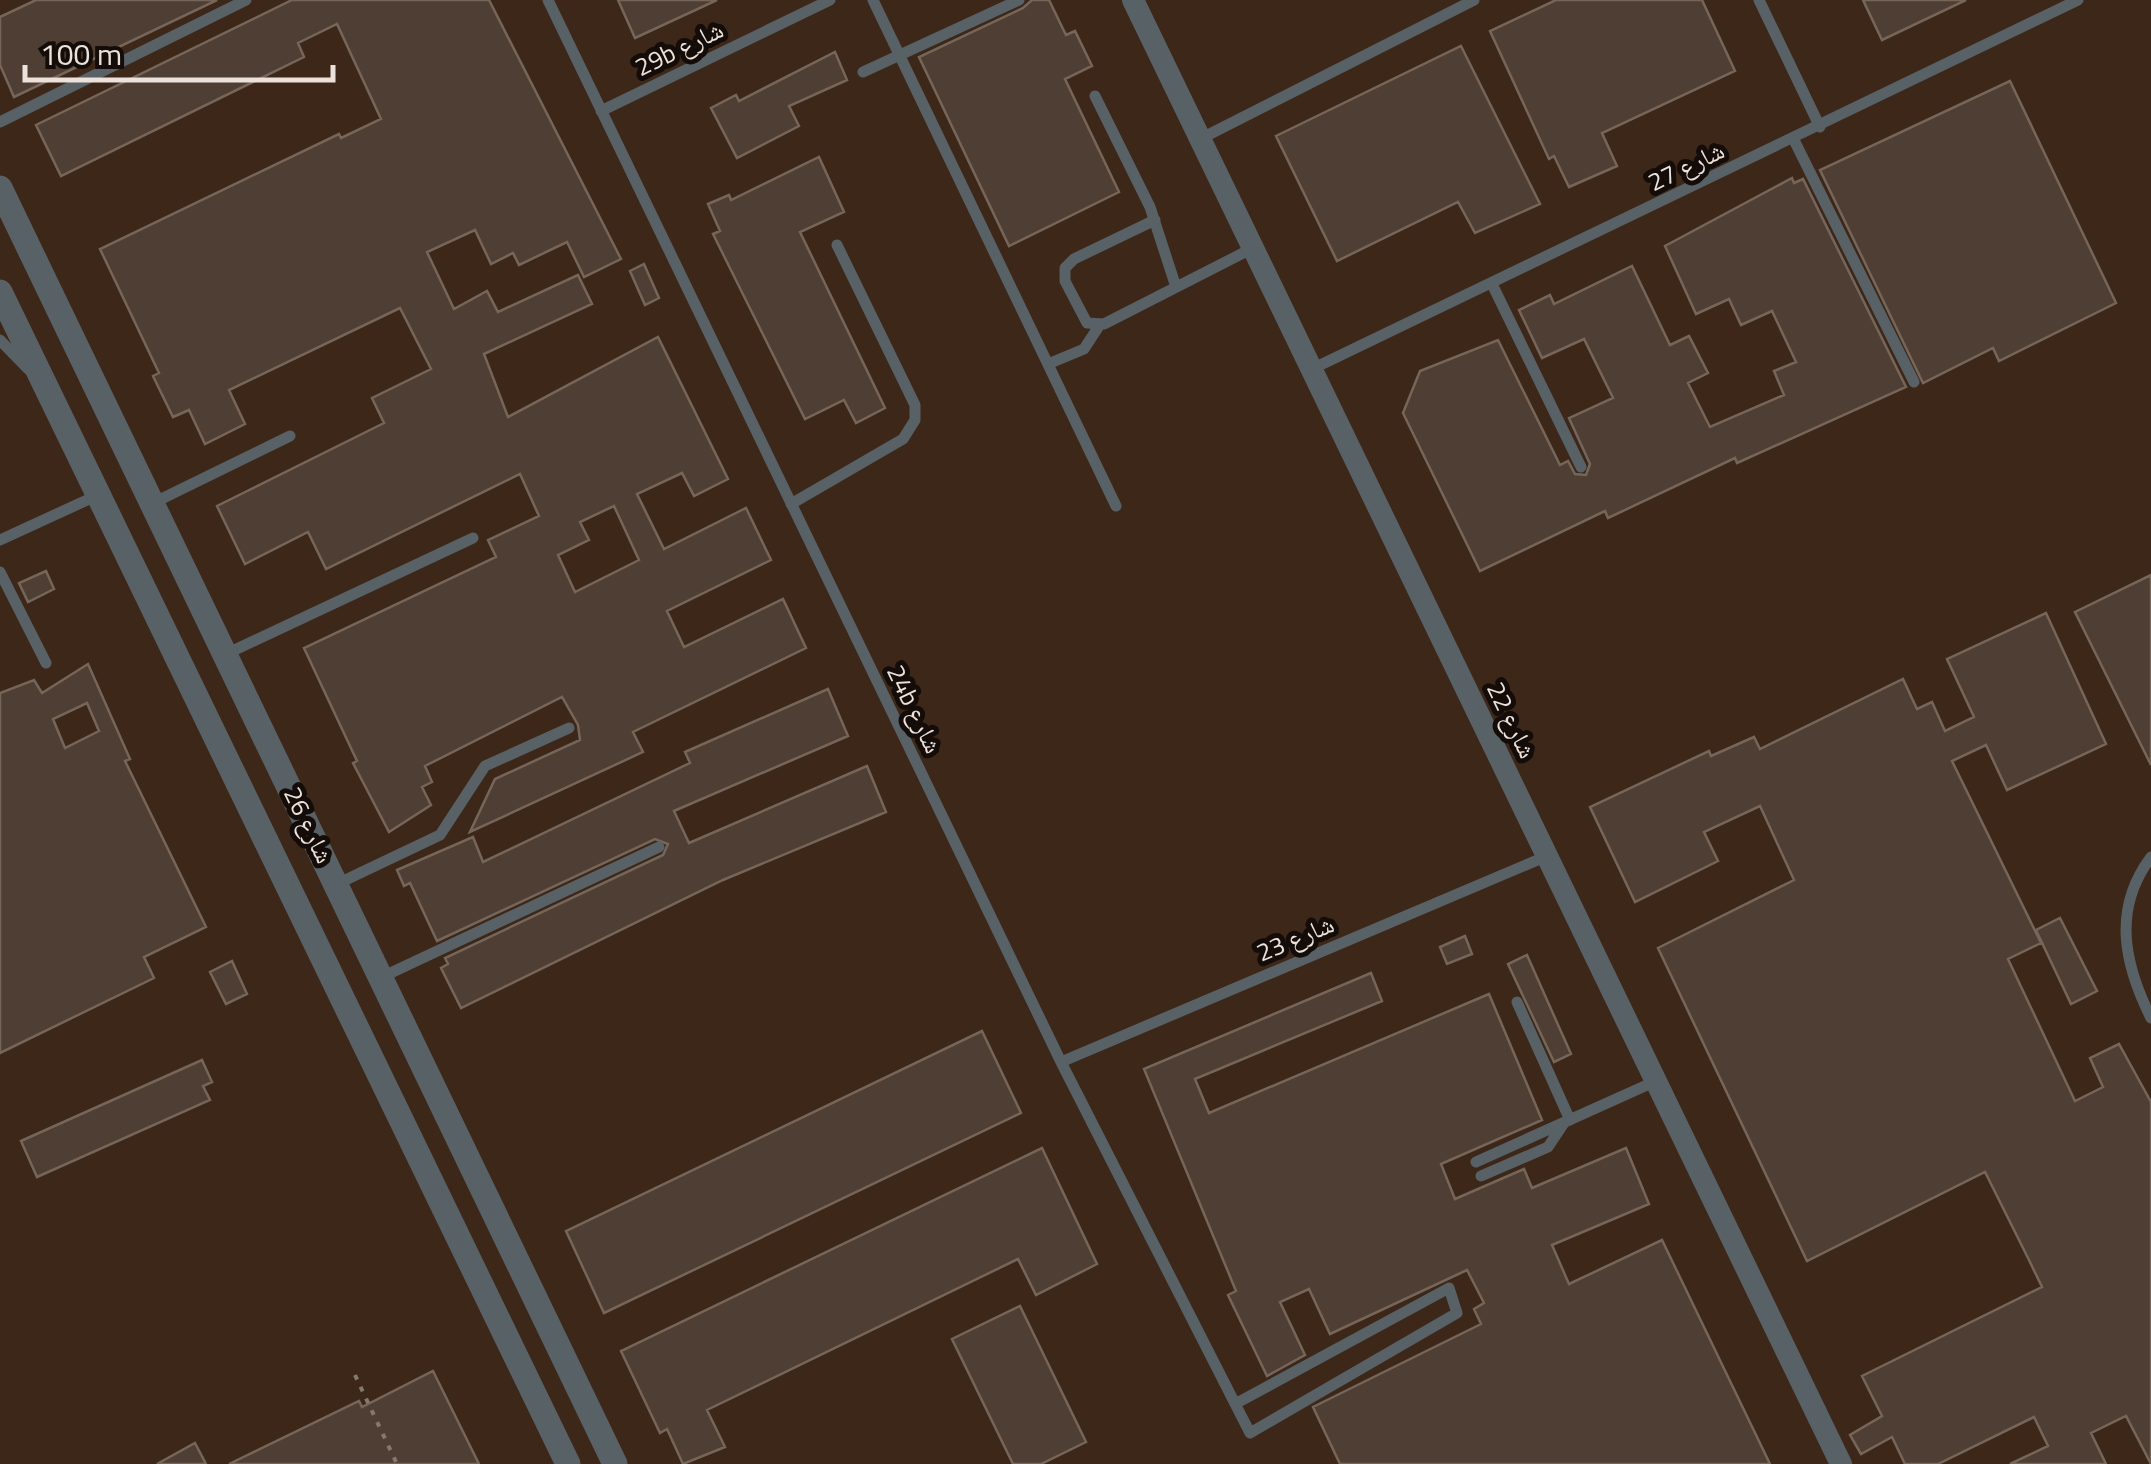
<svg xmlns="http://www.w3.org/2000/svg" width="2151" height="1464" viewBox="0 0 2151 1464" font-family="'Titillium Web','Noto Naskh Arabic',sans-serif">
<rect width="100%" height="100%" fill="#302117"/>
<!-- built -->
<path fill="#3c2719" d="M0,0H2151V1464H0Z"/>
<!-- building -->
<path fill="#4e3e33" stroke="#766559" stroke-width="2.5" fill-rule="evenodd" d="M36,0H217L14,97L0,65V17Z
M292,0H489L621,259L584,277L567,242L519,265L513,253L491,264L475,230L427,252L454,309L487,291L498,312L578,275L592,304L484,354L508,417L658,337L728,479L694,496L682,473L637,494L664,549L746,508L771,560L667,611L684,647L783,599L806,648L633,732L643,752L470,832L495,779L580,740L578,725L562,697L425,766L432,782L422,787L431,805L389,832L353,763L357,761L304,648L496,557L488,540L539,516L520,474L326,569L308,532L245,564L217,506L384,423L372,398L431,369L400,308L229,390L245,424L205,444L189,410L173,417L153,376L159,373L100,249L339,134L341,138L381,119L337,24L298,43L304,57L61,176L36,125ZM614,506L639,560L575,592L558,555L589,540L580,522Z
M618,0H717L635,38Z
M1032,0H1049L1066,35L1075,31L1092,66L1065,79L1119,192L1009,246L919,57L1023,8Z
M1556,0H1702L1735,71L1602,133L1617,166L1569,187L1554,156L1549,159L1490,31Z
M1863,0H1966L1882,40Z
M1461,46L1540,204L1475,233L1458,202L1337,261L1276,136Z
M835,52L847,80L789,106L799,126L737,158L711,108L736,95L739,101Z
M2010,81L2116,303L1999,361L1993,348L1923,383L1820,170Z
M819,157L844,212L800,232L885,408L856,423L844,400L805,419L713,234L720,231L708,204L729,195L731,200Z
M1792,178L1794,183L1803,179L1906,387L1737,463L1735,458L1608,518L1605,511L1480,571L1403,413L1420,371L1498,340L1560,465L1568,461L1575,474L1586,475L1590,464L1569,418L1613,398L1584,339L1542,358L1519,310L1550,295L1554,304L1632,266L1670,345L1689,336L1708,373L1688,383L1710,427L1784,395L1774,371L1796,362L1772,311L1741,325L1729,299L1696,314L1665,246Z
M644,264L659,298L645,305L630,271Z
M46,571L54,589L28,602L19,583Z
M2151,575V765L2075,612Z
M2046,613L2106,744L2007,790L1986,745L1952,761L2041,943L2008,959L2075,1101L2103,1087L2090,1058L2119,1044L2151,1102V1464L2126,1416L2091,1433L2106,1464H2010L2048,1446L2034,1417L1938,1464H1905L1892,1437L1861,1454L1850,1435L1882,1416L1862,1376L2042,1287L2028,1258L1985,1172L1807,1261L1658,948L1794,880L1760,806L1704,832L1718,861L1635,902L1590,807L1709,751L1711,756L1754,737L1760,749L1903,679L1917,709L1932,702L1945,731L1974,717L1947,659Z
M88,664L130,759L125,761L206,927L144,957L154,978L0,1053V693L34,680L42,693ZM87,703L99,731L65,748L53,719Z
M828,689L848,736L674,811L689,843L867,766L886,812L723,880L461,1008L441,968L448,964L445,958L663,855L668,844L655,839L437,941L410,883L404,886L397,870L473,837L483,862L690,763L685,752Z
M2060,918L2097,991L2071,1004L2036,930Z
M1465,936L1472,954L1447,964L1440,947Z
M1527,955L1571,1054L1554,1062L1508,964Z
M232,961L247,994L226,1004L210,972Z
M1371,973L1382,1001L1195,1079L1209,1113L1489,994L1542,1120L1441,1164L1455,1199L1524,1169L1532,1188L1626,1148L1649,1204L1552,1245L1569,1284L1662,1240L1770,1464H1340L1313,1407L1481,1324L1474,1309L1484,1303L1467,1270L1330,1334L1309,1289L1280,1302L1305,1355L1267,1376L1228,1295L1236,1291L1144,1069Z
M982,1031L1021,1113L604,1313L566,1231Z
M202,1060L212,1082L203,1086L210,1100L37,1177L21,1141Z
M1042,1148L1097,1264L1036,1295L1018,1259L707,1410L725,1447L683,1464L667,1429L660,1433L621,1351Z
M1020,1306L1086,1442L1041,1464H1013L952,1339Z
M433,1371L479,1464H229L359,1401L362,1407Z
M195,1443L206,1464H157Z"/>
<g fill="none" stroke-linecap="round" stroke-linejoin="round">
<!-- path -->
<path stroke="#85786f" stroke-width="4" stroke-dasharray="5 8" stroke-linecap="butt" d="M355,1375L397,1464"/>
<!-- service -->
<path stroke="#586165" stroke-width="11" d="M548,0L1061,1062L1250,1433L1457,1313L1449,1288L1235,1404
M873,0L1116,506
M1759,0L1820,127
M863,72L1019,0
M1095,96L1150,207L1176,287
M601,111L830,0
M0,122L246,0
M1200,139L1474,0
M1794,140L1914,382
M1155,220L1074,259L1065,268V281L1087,323L1104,324L1253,248
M1492,284L1581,467
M0,340L28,369
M1048,364L1084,349L1099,326
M1312,369L2078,0
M153,503L290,436
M791,504L903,439L915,420V405L837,245
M0,540L98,495
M0,572L46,663
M226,654L473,538
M2151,857C2112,909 2124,964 2151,1018
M337,884L440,835L485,766L569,728
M382,977L659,847
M1517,1002L1570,1120
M1061,1062L1547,856
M1476,1162L1656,1081
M1481,1176L1548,1147L1564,1123"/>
<!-- minor -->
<path stroke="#586165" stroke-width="22" d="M1133,0L1841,1464"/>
<!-- tertiary -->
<path stroke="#586165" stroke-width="25" d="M0,188L615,1464
M0,292L568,1464"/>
</g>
<g text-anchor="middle" stroke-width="10" stroke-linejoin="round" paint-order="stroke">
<!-- street labels -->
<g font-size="25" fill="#ece2db" stroke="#130c08">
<text transform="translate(679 48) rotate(-26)" y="9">29b شارع</text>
<text transform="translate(1686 166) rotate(-26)" y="9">شارع 27</text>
<text transform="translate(915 709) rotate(64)" y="9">24b شارع</text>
<text transform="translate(1512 720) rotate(64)" y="9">شارع 22</text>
<text transform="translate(309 825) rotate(64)" y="9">شارع 26</text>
<text transform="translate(1295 938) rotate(-23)" y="9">شارع 23</text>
</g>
</g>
<!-- scale -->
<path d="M25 65v15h308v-15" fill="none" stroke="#ece2db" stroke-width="5"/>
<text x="40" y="65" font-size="30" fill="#ece2db" stroke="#130c08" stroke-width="8" paint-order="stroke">100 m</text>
</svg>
